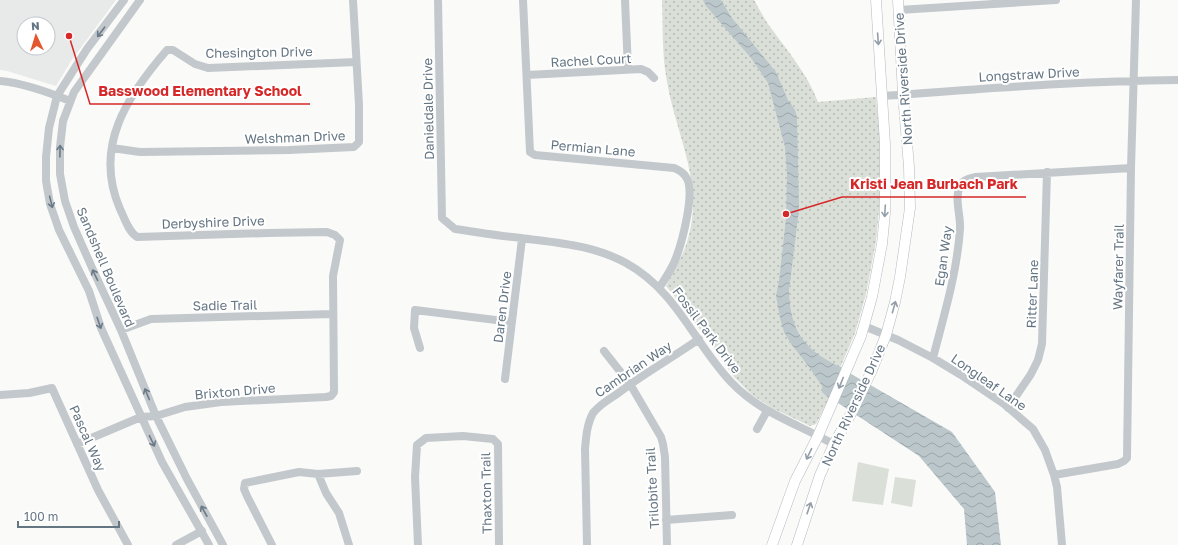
<svg xmlns="http://www.w3.org/2000/svg" width="1178" height="545" viewBox="0 0 1178 545" font-family="'Golos Text',sans-serif">
<defs>
<pattern id="park-dots" width="8" height="8" patternUnits="userSpaceOnUse"><rect width="8" height="8" fill="#dadfd7"/><path d="M2 2h.1M6 6h.1" fill="none" stroke="#b4b9b4" stroke-width="1.8" stroke-linecap="round"/></pattern>
<pattern id="water-waves" width="16" height="10" patternUnits="userSpaceOnUse"><rect width="16" height="10" fill="#bbc7cb"/><path d="M0 5q4-4 8 0t8 0" fill="none" stroke="#9ca6aa"/></pattern>
</defs>
<rect width="100%" height="100%" fill="#fafaf8"/>
<!-- built -->
<path fill="#e8e9e9" fill-rule="evenodd" d="M0,0H116L71,61L56,86L7,71L0,70ZM24,24H48V48H24Z"/>
<!-- green -->
<path fill="#dadfd7" d="M858,462L889,469L883,505L852,501Z
M895,477L916,480L912,507L891,503Z"/>
<!-- park -->
<path fill="url(#park-dots)" d="M662,0H754C759,8 763,17 768,24C786,49 807,73 818,102L876,97L880,141L881,178L879,210L876,241L866,294L855,333L834,382L828,400L816,424L810,426L772,408L752,395L734,377L688,313L666,286C672,273 680,261 685,248C708,185 675,136 666,76C662,51 663,25 662,0Z"/>
<!-- water -->
<path fill="url(#water-waves)" d="M703,0H721L732,18L776,72L788,100L795,110L797,117L799,209L789,291C790,323 799,344 827,360C834,364 839,367 847,369L846,371L952,432L995,492L1001,545H967L964,509L919,456L835,401L834,403L822,392V386L809,367L792,345L784,332L780,318L776,296L779,281L786,218L787,174L785,147L768,83L751,58L706,6Z"/>
<g fill="none" stroke-linecap="round" stroke-linejoin="round">
<!-- major casing -->
<g stroke="#b5babe" stroke-width="11">
<path id="major" d="M772,545L795,481L818,436L861,336L872,297L882,244L885,213V144L876,0
M797,545L820,475L834,444L853,410L872,370L886,335L895,302L900,277L910,208L909,167L903,94L898,0"/>
</g>
<!-- minor -->
<path stroke="#c3c8cc" stroke-width="8" d="M124,0L87,49L57,96L49,128L46,157V181L50,204L59,230L89,291L101,328L162,462L209,545
M140,0L74,92L63,121L60,147V174L65,201L74,227L93,270L121,330L156,416L187,479L223,545
M438,0L442,218L455,229C477,232 499,236 521,238C558,243 593,245 626,263C677,291 694,343 731,382C752,404 775,415 802,428C813,433 823,439 834,444
M523,0L530,152L535,155L674,168C679,170 683,172 686,177C696,191 682,242 676,258C672,269 665,279 659,288
M625,0L628,69
M899,10L1056,0
M527,75L641,69L648,72L654,78
M0,81C24,83 48,92 70,101
M882,96C981,89 1079,81 1178,80
M112,148L140,152L289,150L354,147L359,142V105L353,0
M864,326L898,340L933,358L961,375L1004,404L1033,429L1045,450L1054,475L1057,487L1062,545
M121,330L151,319L332,314
M420,348L414,328L415,310L512,322
M604,351L630,384L661,437L663,444L665,457L667,545
M933,358C944,315 957,273 960,229C961,216 954,199 960,186C962,180 969,179 975,177L1131,168
M505,379L522,239
M0,395L29,393L52,388L98,490L128,545
M1008,408L1031,374L1038,360L1042,344L1047,172
M757,429L767,411
M77,444L141,417L156,416L185,407L221,402L326,397L331,396L334,392L333,276L340,240L335,235L327,232L267,233L137,237C128,231 125,219 120,209C93,147 127,96 167,50H173L195,64L208,68L356,62
M318,474L326,493L339,513L349,545
M1054,475L1118,464L1124,461L1127,458L1131,168L1136,0
M666,520L732,515
M176,545L202,531
M272,545L247,496L244,489L245,483L299,472L318,474L357,471
M418,545L415,477L417,445L426,438L463,436L493,439L498,444L499,545
M587,545L585,449C586,437 587,424 593,413C599,405 609,399 617,394C643,374 672,358 699,339"/>
<!-- major -->
<use href="#major" stroke="#fff" stroke-width="10"/>
</g>
<!-- one-way arrows -->
<defs><path id="oneway-shaft" d="M-6 0H5M1.5-3L5.5 0L1.5 3" fill="none" stroke-width="1.6" stroke-linecap="round" stroke-linejoin="round"/></defs>
<g stroke="#6a7a87">
<use href="#oneway-shaft" transform="translate(101 32) rotate(127)"/>
<use href="#oneway-shaft" transform="translate(60 151) rotate(-89)"/>
<use href="#oneway-shaft" transform="translate(51 202) rotate(76)"/>
<use href="#oneway-shaft" transform="translate(95 275) rotate(-116)"/>
<use href="#oneway-shaft" transform="translate(99 323) rotate(71)"/>
<use href="#oneway-shaft" transform="translate(147 394) rotate(-112)"/>
<use href="#oneway-shaft" transform="translate(152 441) rotate(64)"/>
<use href="#oneway-shaft" transform="translate(204 511) rotate(-119)"/>
</g>
<g stroke="#939fa8">
<use href="#oneway-shaft" transform="translate(878 39) rotate(86)"/>
<use href="#oneway-shaft" transform="translate(885 211) rotate(93)"/>
<use href="#oneway-shaft" transform="translate(894 307) rotate(-74)"/>
<use href="#oneway-shaft" transform="translate(841 383) rotate(112)"/>
<use href="#oneway-shaft" transform="translate(809 454) rotate(116)"/>
<use href="#oneway-shaft" transform="translate(809 508) rotate(-71)"/>
</g>
<g text-anchor="middle" stroke-width="4" stroke-linejoin="round" paint-order="stroke">
<!-- street labels -->
<g font-size="13" fill="#657683" stroke="#fff">
<text transform="translate(259 52) rotate(-1)" y="5">Chesington Drive</text>
<text transform="translate(591 60) rotate(-3)" y="5">Rachel Court</text>
<text transform="translate(1029 74) rotate(-3)" y="5">Longstraw Drive</text>
<text transform="translate(903 79) rotate(-94)" y="5">North Riverside Drive</text>
<text transform="translate(428 109) rotate(-91)" y="5">Danieldale Drive</text>
<text transform="translate(295 137) rotate(-2)" y="5">Welshman Drive</text>
<text transform="translate(593 148) rotate(5)" y="5">Permian Lane</text>
<text transform="translate(213 222) rotate(-2)" y="5">Derbyshire Drive</text>
<text transform="translate(943 256) rotate(-82)" y="5">Egan Way</text>
<text transform="translate(106 267) rotate(67)" y="5">Sandshell Boulevard</text>
<text transform="translate(1118 267) rotate(-89)" y="5">Wayfarer Trail</text>
<text transform="translate(1032 294) rotate(-88)" y="5">Ritter Lane</text>
<text transform="translate(225 305) rotate(-1)" y="5">Sadie Trail</text>
<text transform="translate(502 307) rotate(-83)" y="5">Daren Drive</text>
<text transform="translate(707 330) rotate(53)" y="5">Fossil Park Drive</text>
<text transform="translate(633 369) rotate(-34)" y="5">Cambrian Way</text>
<text transform="translate(989 382) rotate(35)" y="5">Longleaf Lane</text>
<text transform="translate(235 391) rotate(-5)" y="5">Brixton Drive</text>
<text transform="translate(853 405) rotate(-65)" y="5">North Riverside Drive</text>
<text transform="translate(88 438) rotate(66)" y="5">Pascal Way</text>
<text transform="translate(652 488) rotate(-93)" y="5">Trilobite Trail</text>
<text transform="translate(486 493) rotate(-91)" y="5">Thaxton Trail</text>
</g>
</g>
<!-- callouts -->
<path fill="none" stroke="#d62828" stroke-width="1.5" d="M69 36L90 104H310M786 214L842 197H1026"/>
<g fill="#d62828" stroke="#fff" stroke-width="1.5">
<circle cx="69" cy="36" r="4"/>
<circle cx="786" cy="214" r="4"/>
</g>
<g font-size="14" text-anchor="middle" font-weight="bold" fill="#d62828" stroke="#fff" stroke-width="4" stroke-linejoin="round" paint-order="stroke">
<text x="200" y="96">Basswood Elementary School</text>
<text x="934" y="189">Kristi Jean Burbach Park</text>
</g>
<!-- north arrow -->
<g transform="translate(36 36) rotate(356)"><circle r="19" fill="#ffffff" stroke="#c1c8cd"/>
<path d="M0-3L7 15L0 10L-7 15Z" fill="#e4572e"/>
<text y="-6" font-size="11" font-weight="bold" text-anchor="middle" fill="#657683">N</text>
</g>
<!-- scale -->
<path d="M18 521v6h101v-6" fill="none" stroke="#657683" stroke-width="2"/>
<text x="24" y="521" font-size="12" fill="#657683" stroke="#ffffff" stroke-width="3" paint-order="stroke">100 m</text>
</svg>
